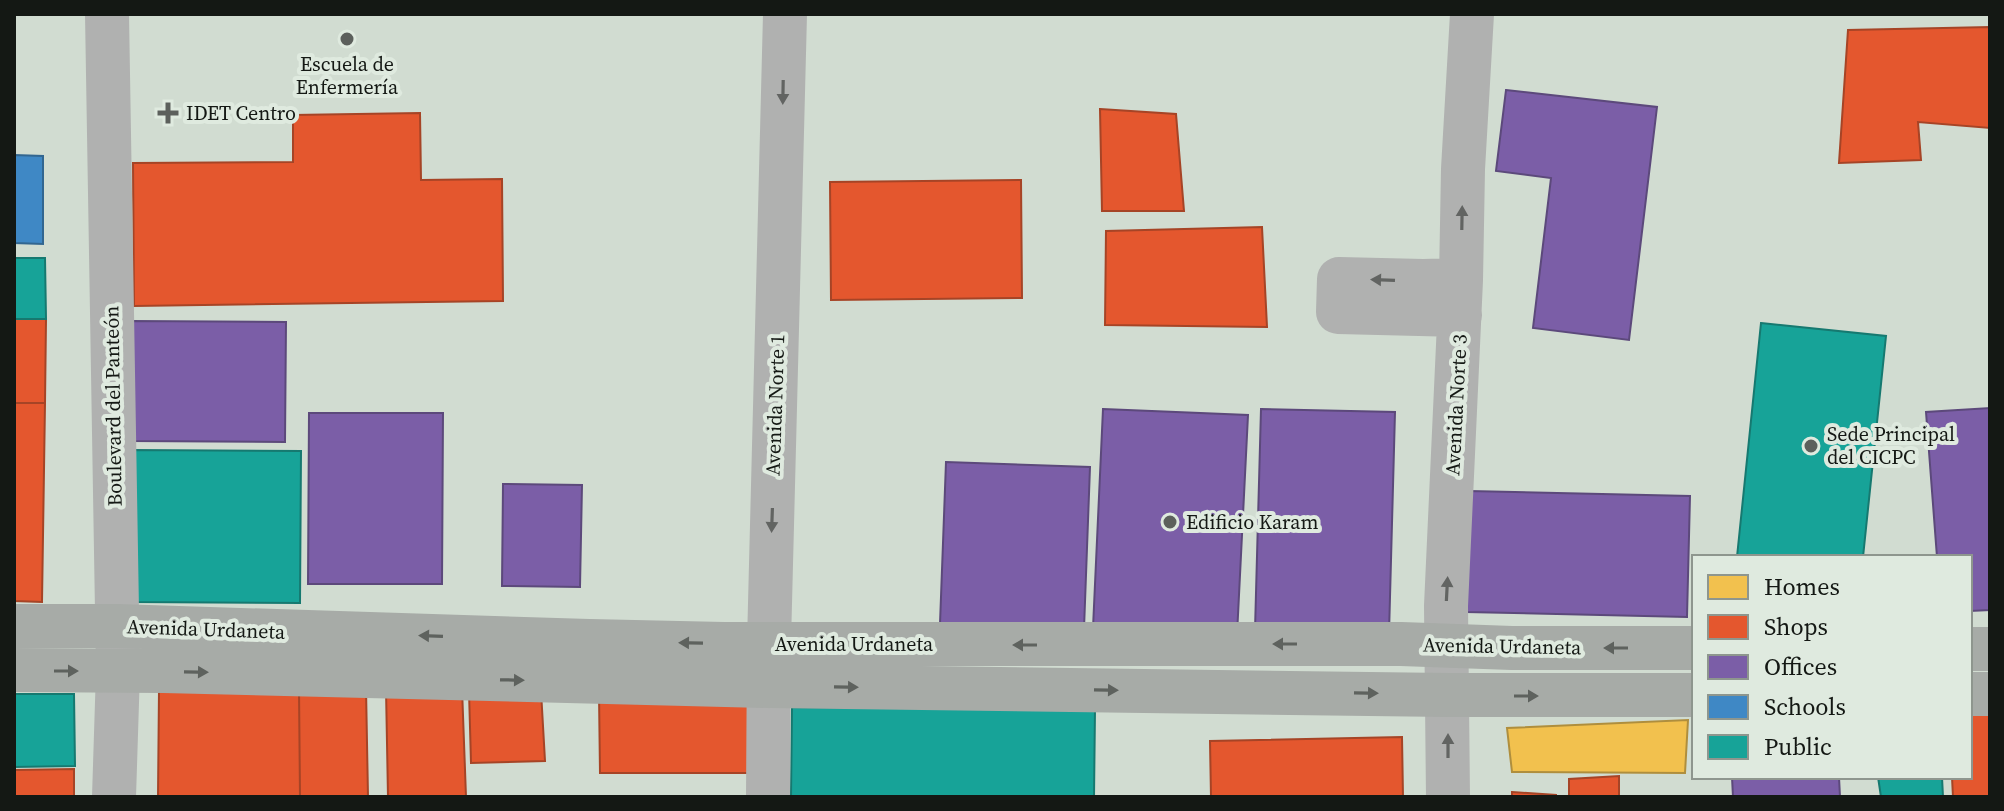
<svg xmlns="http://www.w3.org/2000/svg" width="2004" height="811" viewBox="0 0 2004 811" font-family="'Source Serif 4',serif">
<rect width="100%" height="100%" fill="#e2e7e2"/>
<!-- built -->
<path fill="#d1dcd1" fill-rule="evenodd" d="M14,14H1990V797H14ZM1694,557H1970V777H1694Z"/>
<!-- homes -->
<path fill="#f2c14e" stroke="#af8e3d" stroke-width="2" d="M1688,720L1685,773L1512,772L1507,728Z"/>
<!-- shops -->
<path fill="#e4572e" stroke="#a64426" stroke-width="2" d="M1990,27V128L1918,122L1921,160L1839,163L1848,30Z
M1100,109L1176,114L1184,211H1102Z
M420,113L421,180L502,179L503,301L134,306L133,163L293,162V115Z
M1021,180L1022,298L831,300L830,182Z
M1262,227L1267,327L1105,325L1106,231Z
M14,319H46L45,403H14Z
M14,403H45L42,602L14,601Z
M366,688L368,797H300L299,689Z
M462,688L466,797H388L386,689Z
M299,689L300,797H158L159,690Z
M469,691H541L545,761L471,763Z
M599,693L750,697L753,773H600Z
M1990,712V796L1953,797L1952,777H1970V713Z
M1402,737L1403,797H1211L1210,741Z
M74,769V797H14V770Z
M1619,776V797H1569V779Z
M1512,792L1556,795V797H1512Z"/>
<!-- offices -->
<path fill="#7b5ea7" stroke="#5c497b" stroke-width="2" d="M1506,90L1657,107L1629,340L1533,328L1551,178L1496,171Z
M131,321L286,322L285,442L130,441Z
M1990,408V610L1970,611V557H1937L1926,412Z
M1103,409L1248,415L1237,635L1093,628Z
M1261,409L1395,412L1389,634L1255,630Z
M309,413H443L442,584H308Z
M946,462L1090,467L1084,629L940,624Z
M503,484L582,485L580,587L502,586Z
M1469,491L1690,496L1687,617L1466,612Z
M1732,777H1839L1840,797H1733Z"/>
<!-- schools -->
<path fill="#3f88c5" stroke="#326690" stroke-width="2" d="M14,155L43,156V244L14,243Z"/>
<!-- public -->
<path fill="#17a398" stroke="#167970" stroke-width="2" d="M14,258H45L46,319H14Z
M1761,323L1886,336L1863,557H1737Z
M131,450L301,451L300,603L130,602Z
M14,694H74L75,766L14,767Z
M792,707L1095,709L1094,797H791Z
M1878,777H1942L1943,797H1881Z"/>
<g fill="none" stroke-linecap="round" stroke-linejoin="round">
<!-- minor -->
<path stroke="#b0b1b0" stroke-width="44" d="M107,14L118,671L114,797
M1460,315L1338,312L1339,279L1423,281L1461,280
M768,797L769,643L785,14
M1448,797L1446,606L1461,280L1463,169L1472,14"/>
<!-- major -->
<path stroke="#a7aba7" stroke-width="44" d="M14,626H117L589,641L724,644H1401L1512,648H1694
M1970,649H1990
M14,670L163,671L768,686L1448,695H1694
M1970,694H1990"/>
</g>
<!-- one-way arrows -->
<defs><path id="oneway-solid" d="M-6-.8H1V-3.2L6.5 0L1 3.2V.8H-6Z" transform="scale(2)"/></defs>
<g fill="#626462">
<use href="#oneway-solid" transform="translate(783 92) rotate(91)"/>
<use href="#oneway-solid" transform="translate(1462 218) rotate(-89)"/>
<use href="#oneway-solid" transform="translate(1383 280) rotate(-178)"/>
<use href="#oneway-solid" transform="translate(772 520) rotate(92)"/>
<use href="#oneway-solid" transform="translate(1447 589) rotate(-87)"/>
<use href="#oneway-solid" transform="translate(1448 746) rotate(-90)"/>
</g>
<g fill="#5e625e">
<use href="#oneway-solid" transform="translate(431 636) rotate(-178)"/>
<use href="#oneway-solid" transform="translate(691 643) rotate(-179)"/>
<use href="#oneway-solid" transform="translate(1285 644) rotate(180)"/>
<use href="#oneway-solid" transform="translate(1025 645) rotate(180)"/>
<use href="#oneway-solid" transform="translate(1616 648) rotate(-180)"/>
<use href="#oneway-solid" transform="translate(66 671)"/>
<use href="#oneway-solid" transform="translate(196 672) rotate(1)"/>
<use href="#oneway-solid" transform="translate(512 680) rotate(1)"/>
<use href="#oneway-solid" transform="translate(846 687) rotate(1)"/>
<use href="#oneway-solid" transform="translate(1106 690) rotate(1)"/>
<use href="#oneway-solid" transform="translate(1366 693) rotate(1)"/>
<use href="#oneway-solid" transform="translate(1526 696)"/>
</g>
<!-- markers -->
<g fill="#5c605c" stroke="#dfeadf" stroke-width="3">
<circle cx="347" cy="39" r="8"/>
<path d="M164 101h8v8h8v8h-8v8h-8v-8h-8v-8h8z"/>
<circle cx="1811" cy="446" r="8"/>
<circle cx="1170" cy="522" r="8"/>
</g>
<g text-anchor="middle" stroke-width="8" stroke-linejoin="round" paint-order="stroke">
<!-- poi labels -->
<g font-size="20" fill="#141814" stroke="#dfeadf" text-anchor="start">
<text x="347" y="71" text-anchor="middle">Escuela de<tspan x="347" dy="23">Enfermería</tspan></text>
<text x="186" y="120">IDET Centro</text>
<text x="1827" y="441">Sede Principal<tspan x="1827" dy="23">del CICPC</tspan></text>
<text x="1186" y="529">Edificio Karam</text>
</g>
<!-- street labels -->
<g font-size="20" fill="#141814" stroke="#dfeadf">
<text transform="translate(775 405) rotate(-88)" y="7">Avenida Norte 1</text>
<text transform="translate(1456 405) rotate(-87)" y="7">Avenida Norte 3</text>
<text transform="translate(113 406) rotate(-91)" y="7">Boulevard del Panteón</text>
<text transform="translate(206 629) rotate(2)" y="7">Avenida Urdaneta</text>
<text x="854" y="651">Avenida Urdaneta</text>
<text transform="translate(1502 646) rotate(1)" y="7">Avenida Urdaneta</text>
</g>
</g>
<!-- border -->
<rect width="2004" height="811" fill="none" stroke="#141814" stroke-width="32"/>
<!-- legend -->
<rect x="1692" y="555" width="280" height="224" fill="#dfeadf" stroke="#8e968e" stroke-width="2"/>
<rect x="1708" y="575" width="40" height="24" fill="#f2c14e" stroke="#8e968e" stroke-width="2"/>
<text x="1764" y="595" font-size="24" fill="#141814">Homes</text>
<rect x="1708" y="615" width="40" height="24" fill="#e4572e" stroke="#8e968e" stroke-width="2"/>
<text x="1764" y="635" font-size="24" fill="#141814">Shops</text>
<rect x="1708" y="655" width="40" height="24" fill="#7b5ea7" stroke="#8e968e" stroke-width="2"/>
<text x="1764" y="675" font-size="24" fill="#141814">Offices</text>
<rect x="1708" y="695" width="40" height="24" fill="#3f88c5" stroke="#8e968e" stroke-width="2"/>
<text x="1764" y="715" font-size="24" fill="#141814">Schools</text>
<rect x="1708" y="735" width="40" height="24" fill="#17a398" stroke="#8e968e" stroke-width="2"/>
<text x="1764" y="755" font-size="24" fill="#141814">Public</text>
</svg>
